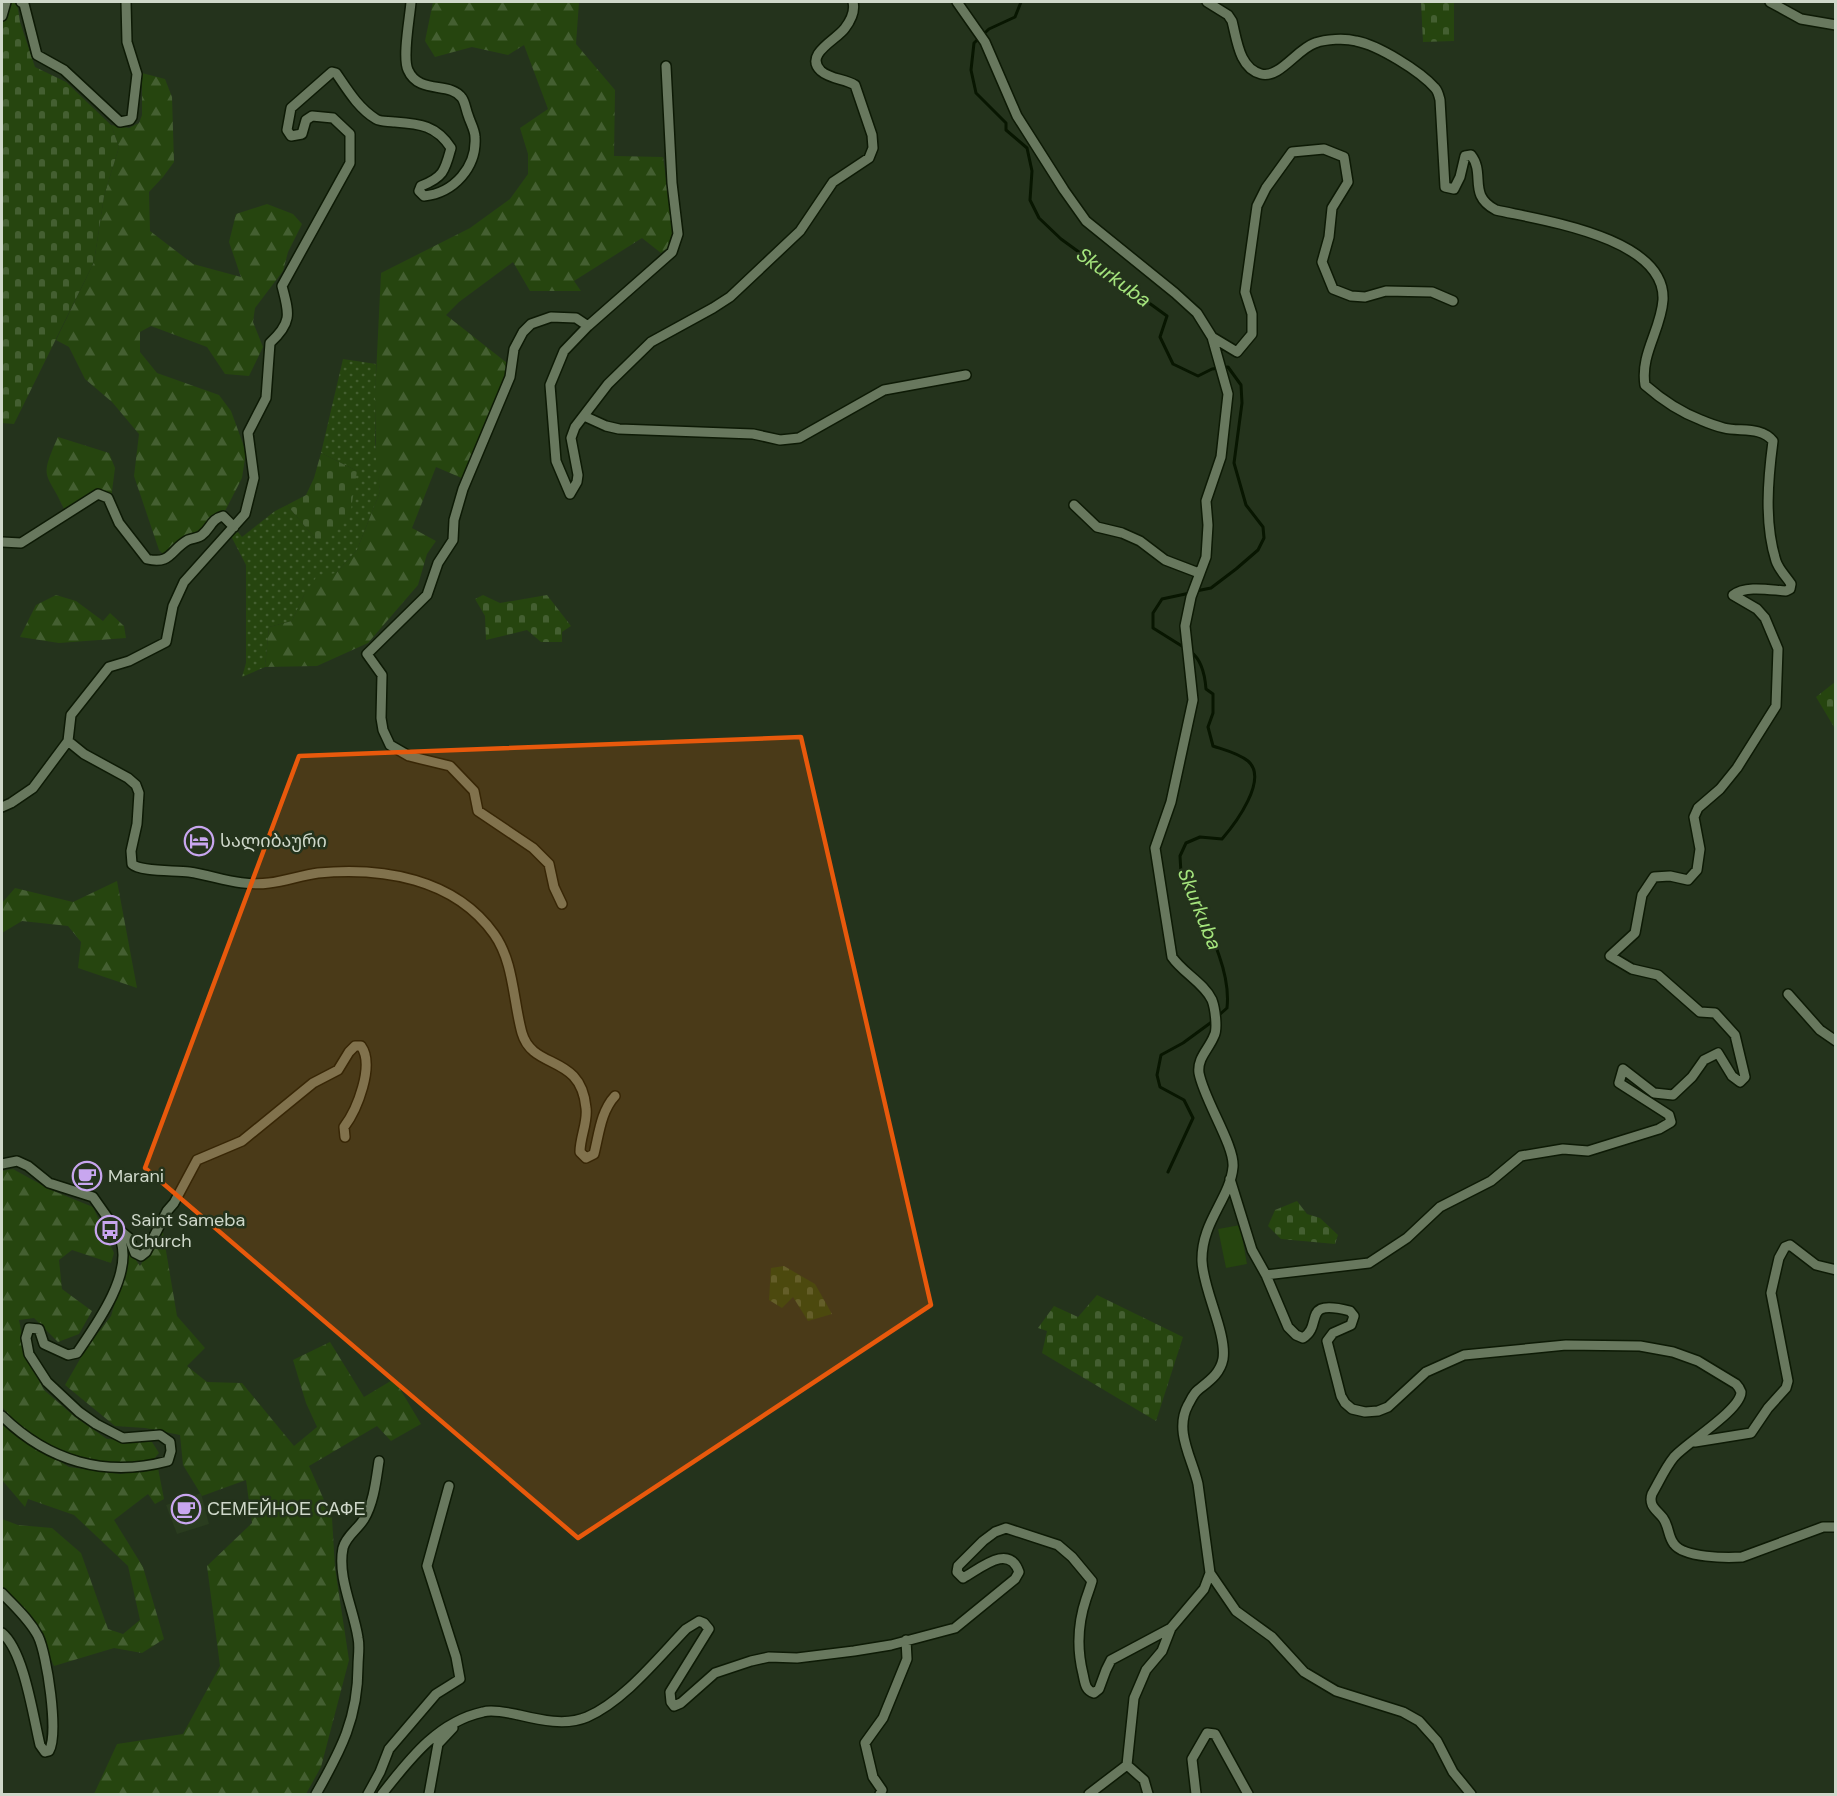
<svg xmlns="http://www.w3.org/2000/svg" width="1837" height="1796" viewBox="0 0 1837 1796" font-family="'DM Sans','Noto Sans Georgian',sans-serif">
<defs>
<pattern id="grass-dots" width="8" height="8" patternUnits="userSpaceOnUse" patternTransform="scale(1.5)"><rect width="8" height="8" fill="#26450f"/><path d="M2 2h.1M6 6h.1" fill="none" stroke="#445f31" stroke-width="1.8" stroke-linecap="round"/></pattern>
<pattern id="forest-firs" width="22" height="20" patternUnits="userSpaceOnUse" patternTransform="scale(1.5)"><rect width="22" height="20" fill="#26450f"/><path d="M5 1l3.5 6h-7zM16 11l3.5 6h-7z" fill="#445f31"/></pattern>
<pattern id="cemetery-stones" width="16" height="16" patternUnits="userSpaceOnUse" patternTransform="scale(1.5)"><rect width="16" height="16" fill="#26450f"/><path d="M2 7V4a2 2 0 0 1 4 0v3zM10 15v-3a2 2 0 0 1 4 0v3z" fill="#445f31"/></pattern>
</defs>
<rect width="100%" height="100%" fill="#24331c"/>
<!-- built -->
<path fill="#2a3c1f" d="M201,1493L209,1524L177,1534L166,1505Z"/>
<!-- grass -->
<path fill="url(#grass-dots)" d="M343,359L376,364L375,441L380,492L357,550L336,573L304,595L292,621L269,627L265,667L242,677L246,663V565L231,536L238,532L242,537L275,511L287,505L319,543L357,471L321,453Z"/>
<!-- forest -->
<path fill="url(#forest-firs)" d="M433,2H579L576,44L615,90L614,156L663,157L674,237L670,246L661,253L642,238L574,281L581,291H530L513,262L459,302L446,315L507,363L508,376L464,479L436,467L412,528L436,541L427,554L418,585L368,643L317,666L265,667L269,627L292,621L304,595L317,576L336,573L357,550L380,492L376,460L375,395L381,273L470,228L510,199L528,174V154L520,128L548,109L524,45L508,55L472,47L435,57L425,41Z
M142,73L165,79L172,97L174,162L163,177L149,192L150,231L193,264L241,277L229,242L236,214L267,204L293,214L302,224L288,252L283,271L255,308L253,322L263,347L249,376L225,374L207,347L151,326L140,332V352L157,373L219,395L231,411L246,452L242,478L224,513L202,532L165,556L159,550L134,476L139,434L112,402L85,379L69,347L56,340L94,262L104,196L119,147L111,125L129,128L139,123L142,115Z
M58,437L109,453L115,468L111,499L97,489L64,509C47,471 38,481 58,437Z
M56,595L76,601L103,621L110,613L124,626L126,638L59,643L20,637L36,605Z
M117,881L137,988L78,968L81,942L68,926L22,921L2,933V903L15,888L73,902Z
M13,1169L51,1190L93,1207L114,1253L111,1263L72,1250L59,1260L62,1289L92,1311L79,1334L58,1342L34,1318L19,1320L26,1355L44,1390L75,1417L107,1439L152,1442L159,1453L152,1461C136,1462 117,1466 101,1463C63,1457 26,1436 2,1407V1171Z
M162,1227L177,1316L205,1348L187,1366L207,1382L242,1383L294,1446L317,1427L306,1403L293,1360L330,1342L364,1397L394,1379L421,1424L391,1441L377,1426L309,1466L332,1518L335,1568L349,1660L321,1767L306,1794H94L117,1744L183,1734L220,1666L207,1566L252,1523L246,1480L202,1496L183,1465L180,1435L145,1428L115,1426L65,1385L87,1347L111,1316L124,1273V1243L140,1266Z
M2,1424L12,1433L69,1467L120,1474L158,1468L164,1499L155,1504L148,1494L114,1520L143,1567L164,1639L142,1653L114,1648L54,1666L32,1618L2,1588V1519L18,1525L52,1528L81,1553L108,1629L123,1634L140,1620L128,1566L74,1515L28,1499L25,1507L2,1480Z"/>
<!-- cemetery -->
<path fill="url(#cemetery-stones)" d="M2,2H17L20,22L35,67L66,82L111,125L119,147L104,196L94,262L14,424L2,423Z
M1421,2H1454V41L1423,42Z
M321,453L357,471L350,516L319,543L287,505L306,495L314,478Z
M483,595L500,603L547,595L571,626L562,632V642H541L527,630L486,640L485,616L475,599Z
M1835,682L1836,727H1834L1816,697Z
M1297,1201L1307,1214L1320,1218L1338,1235L1335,1244L1281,1239L1268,1226L1275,1210Z
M784,1266L815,1284L832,1314L808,1321L793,1297L782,1308L769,1300L771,1268Z
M1097,1295L1183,1337L1156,1421L1042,1353L1047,1331L1038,1328L1054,1306L1078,1317Z"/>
<!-- pitch -->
<path fill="#26450f" d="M1240,1225L1247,1264L1226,1268L1218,1229Z"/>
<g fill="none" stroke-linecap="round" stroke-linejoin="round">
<!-- stream -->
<path stroke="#081601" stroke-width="3" d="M1021,2L1015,17L989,29L974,43L971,70L976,93L1006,123V130L1027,148L1032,171L1030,200L1039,218L1061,239L1167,316L1160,337L1173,364L1198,376L1212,369L1228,367L1241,385L1242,403L1234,463L1246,505L1263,527L1264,538L1258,550L1236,569L1211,588L1196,591
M1185,648L1153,628V613L1162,599L1190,593
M1191,652C1202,660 1205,676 1206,689L1213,694V713L1208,727L1213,746C1225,750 1238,753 1248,761C1269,779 1235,824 1222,839L1200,837L1186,843L1180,856L1181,873C1199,914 1232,963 1227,1008L1218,1016
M1168,1172L1193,1118L1184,1100L1160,1087L1157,1075L1161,1055L1183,1043L1213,1021"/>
<!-- minor casing -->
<g stroke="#0d1a05" stroke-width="12">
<path id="minor" d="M21,2L24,4L37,55L64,70L120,122L130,120L132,117L137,74L127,42L126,2
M1207,2L1228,15L1232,21C1237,40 1239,68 1261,74C1279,79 1297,49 1315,43C1326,39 1345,38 1356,41C1378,45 1420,71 1435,88C1438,91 1439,96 1440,100L1445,187L1454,189L1460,177L1465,156L1471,155C1486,174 1467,195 1496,210C1540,220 1666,237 1663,300C1661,330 1640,354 1645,385C1661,399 1680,412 1701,420C1708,423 1716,426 1724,428C1740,432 1761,426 1773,441C1768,479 1764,523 1776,561C1779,570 1786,576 1791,584L1790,589L1786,591C1770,590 1746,585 1733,595L1757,609L1765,618L1778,649L1776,706L1737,768L1720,789L1698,808L1694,817L1700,849L1697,870L1688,880L1670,876L1654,877L1642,895L1635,933L1610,956L1632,969L1658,975L1700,1012L1715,1013L1735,1035L1745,1077L1740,1082L1732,1076L1718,1053L1704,1060L1692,1077L1673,1095L1654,1093L1623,1069L1619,1083L1669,1115L1671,1122L1659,1129L1588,1151L1563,1149L1521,1156L1491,1181L1440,1207L1407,1238L1369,1263L1266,1275
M1770,2L1801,19L1836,25
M2,16L6,2
M1212,337L1237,352L1252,334V314L1245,292L1257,206L1266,188L1292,152L1324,149L1344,157L1348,182L1332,208L1329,237L1322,262L1333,289L1351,296L1365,297L1386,291L1432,292L1453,301
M584,416L606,426L619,429L753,434L780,440L799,438L884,390L966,375
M570,494L577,482L578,475L571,438L575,427L608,384L651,342L713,308L730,297L800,231L833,182L869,158L873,148L872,135L855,85C845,79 830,79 821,71C803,54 838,39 845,28C851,20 855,10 853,2
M570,494L556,461L550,385L564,351L588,326L672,252L678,234L672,183L666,66
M1074,505L1097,527L1122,533L1140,541L1165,560L1199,573
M2,542L21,543L98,494L108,498L119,523L147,559C171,565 170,550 188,540C193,538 199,538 202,535C211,528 211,519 223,516L234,527
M68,741L84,754L128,778L136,785L139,793L137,824L131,851L132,864C140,872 175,870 189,872C216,876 241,887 269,883C286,881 302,875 318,873C382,867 454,878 494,934C514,962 513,1001 522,1033C533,1071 581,1053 586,1108C588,1122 580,1137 580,1152L586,1158L594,1154C599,1134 601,1111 615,1096
M2,807L11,803L33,788L68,741L71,715L109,667L129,661L166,642L173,606L184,582L245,514L254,478L248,433L266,398L270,343C293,322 289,313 282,286L350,163V134L333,118L312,116L306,120L302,134L291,136L287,130L291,108L332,72L336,73C347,89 358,108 376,119C381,122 388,121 394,122C420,124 436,125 451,148C445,170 444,177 421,186L419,191L424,196C454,193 477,167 475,137C475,130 470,122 468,115C466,110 465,102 462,98C450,81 419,95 408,70C402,57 410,17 411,2
M562,904L554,887L549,864L533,848L478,811L474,791L450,766L409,756L390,745L383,730L381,718L382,675L367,654L427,595L438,563L453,540L454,520L463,489L510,377L514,349L523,332L531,324L551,317L576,318L588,326
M1788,994L1820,1030L1836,1041
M2,1164L17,1161L28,1166L49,1183L93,1197L112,1224L129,1238L135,1253L141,1256L146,1252L167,1211L174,1203L197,1160L242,1141L313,1083L338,1070L349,1052L355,1046H361C375,1065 357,1110 344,1127L345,1137
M1230,1179L1252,1250L1266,1275L1288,1327L1296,1335L1303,1338C1324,1325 1300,1298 1350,1311L1354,1316L1351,1325L1333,1333L1327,1341L1341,1396L1345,1403L1352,1409L1365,1412L1378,1411L1388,1407L1426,1372L1464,1355L1566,1345L1640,1346L1673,1352L1698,1361L1736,1384C1738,1386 1740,1389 1741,1392C1741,1410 1686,1443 1674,1457C1665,1468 1659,1482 1652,1494C1648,1506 1657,1510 1663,1518C1669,1526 1668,1537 1674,1544C1684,1558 1727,1558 1742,1557L1823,1527H1836
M2,1416C48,1461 105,1478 168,1461L171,1451L170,1442L160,1435L123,1438L96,1424L79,1412L47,1382L29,1354L26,1338L29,1328L39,1329L44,1344L68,1355L77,1353C96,1325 132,1276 121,1241C119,1235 115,1229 112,1224
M1695,1442L1751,1433L1768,1408L1786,1388L1788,1381L1771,1293L1779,1258L1785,1247L1790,1245L1816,1265L1836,1270
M1210,1573L1236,1611L1272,1637L1304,1672L1336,1691L1403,1712L1419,1721L1437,1741L1453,1772L1471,1794
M2,1593C15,1607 29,1619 38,1636C47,1654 59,1734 49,1751L45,1752L40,1745C33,1716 24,1651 2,1633
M316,1794C341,1750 358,1718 358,1666C358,1657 360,1647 358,1638C354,1610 337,1577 343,1548C346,1536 358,1529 364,1519C374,1502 376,1480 379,1461
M368,1794L380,1772L389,1749L436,1694L460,1679L456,1657L427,1566L449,1486
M382,1794C409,1760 437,1722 483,1712C493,1709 509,1713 519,1715C540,1720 566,1726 587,1717C624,1701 658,1658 686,1629L699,1621L704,1623L709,1629L670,1692L671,1702L674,1706L681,1703L715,1673L751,1661L769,1657L797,1658L854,1651L891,1645L955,1628L1015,1579L1019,1572C1009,1543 981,1568 963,1578L957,1572L958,1566L983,1541L995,1532L1006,1528L1058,1545L1072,1557L1092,1581C1090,1588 1088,1593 1086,1599C1078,1623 1077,1650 1083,1674C1085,1683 1085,1690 1094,1693L1099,1689L1106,1670L1111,1660L1171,1628L1204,1589L1210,1573L1198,1484C1192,1458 1174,1431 1188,1405C1191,1400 1193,1394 1198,1390C1209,1381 1220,1374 1223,1359C1227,1333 1203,1290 1202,1261C1201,1222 1230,1199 1233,1167C1235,1146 1204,1100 1199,1073C1197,1058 1209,1049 1214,1036C1218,1029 1215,1008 1212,1000C1204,983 1183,973 1172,957L1155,848L1171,802L1193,700L1185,626L1191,597L1206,557L1208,525L1206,501L1221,457L1228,394L1212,337L1197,313L1175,293L1086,221L1064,190L1017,116L985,42L957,2
M429,1794L438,1744L453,1728
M880,1794L882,1790L873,1777L865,1743L883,1718L907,1659L906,1640
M1089,1794L1127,1765
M1148,1794L1144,1780L1127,1765L1134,1698L1146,1670L1162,1651L1171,1628
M1196,1794L1192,1759L1207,1733L1215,1734L1248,1794"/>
</g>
<!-- minor -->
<use href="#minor" stroke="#68785e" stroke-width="9"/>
</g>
<!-- marked area -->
<path fill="#e8590c" fill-opacity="0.2" stroke="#e8590c" stroke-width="4.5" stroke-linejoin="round" d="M801,737L931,1305L578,1538L145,1168L299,756Z"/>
<!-- icons -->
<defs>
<g id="hotel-ring" transform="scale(1.5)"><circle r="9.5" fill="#24331c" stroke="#c8a6ef" stroke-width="1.5"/><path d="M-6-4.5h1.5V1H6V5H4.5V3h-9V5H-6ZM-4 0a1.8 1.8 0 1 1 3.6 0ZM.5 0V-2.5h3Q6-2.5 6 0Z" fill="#c8a6ef"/></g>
<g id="cafe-ring" transform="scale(1.5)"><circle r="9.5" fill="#24331c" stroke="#c8a6ef" stroke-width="1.5"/><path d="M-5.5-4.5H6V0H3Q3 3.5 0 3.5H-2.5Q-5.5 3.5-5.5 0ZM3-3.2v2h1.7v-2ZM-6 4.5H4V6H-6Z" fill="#c8a6ef"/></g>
<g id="bus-ring" transform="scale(1.5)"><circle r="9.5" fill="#24331c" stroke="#c8a6ef" stroke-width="1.5"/><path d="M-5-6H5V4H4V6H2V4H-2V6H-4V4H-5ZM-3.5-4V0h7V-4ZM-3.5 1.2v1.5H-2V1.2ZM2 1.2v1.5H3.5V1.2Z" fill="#c8a6ef"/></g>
</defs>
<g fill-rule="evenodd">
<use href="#hotel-ring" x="199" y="841"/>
<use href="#cafe-ring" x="87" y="1176"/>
<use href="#bus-ring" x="110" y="1230"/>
<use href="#cafe-ring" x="186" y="1509"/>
</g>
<g text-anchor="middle" stroke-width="5" stroke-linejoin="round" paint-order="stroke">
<!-- poi labels -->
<g font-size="18" fill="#cfd8ca" stroke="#24331c" text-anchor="start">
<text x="220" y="847">სალიბაური</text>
<text x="108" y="1182">Marani</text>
<text x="131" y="1226">Saint Sameba<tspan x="131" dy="21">Church</tspan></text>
<text x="207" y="1515">СЕМЕЙНОЕ САФЕ</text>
</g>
<!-- water labels -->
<g font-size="20" font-style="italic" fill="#a5e57d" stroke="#24331c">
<text transform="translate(1114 277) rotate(36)" y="7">Skurkuba</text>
<text transform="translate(1200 909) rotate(68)" y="7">Skurkuba</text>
</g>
</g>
<!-- border -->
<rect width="1837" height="1796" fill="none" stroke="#cfd8ca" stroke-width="6"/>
</svg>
